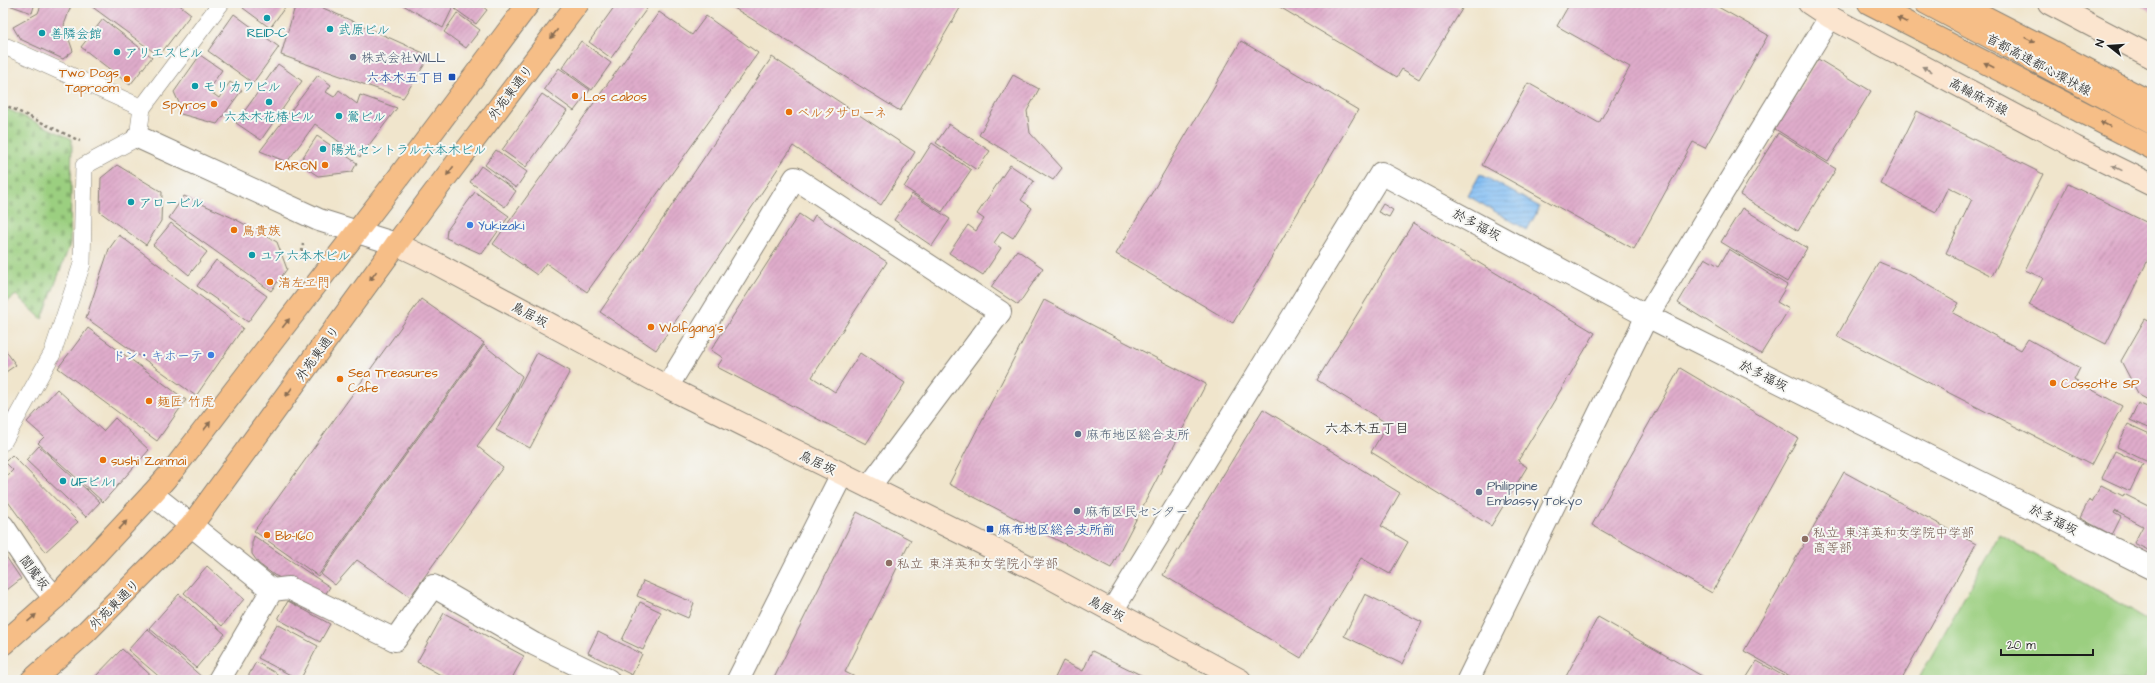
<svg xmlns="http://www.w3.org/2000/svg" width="2155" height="683" viewBox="0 0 2155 683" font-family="'Architects Daughter','Klee One',sans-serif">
<defs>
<pattern id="cemetery-stones" width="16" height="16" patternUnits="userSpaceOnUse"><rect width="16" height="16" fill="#9bcf80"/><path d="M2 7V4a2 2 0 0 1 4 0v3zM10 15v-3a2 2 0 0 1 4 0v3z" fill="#85b16e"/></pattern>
<pattern id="water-rules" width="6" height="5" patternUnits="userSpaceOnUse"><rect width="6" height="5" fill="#81bdf4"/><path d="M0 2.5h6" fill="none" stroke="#6fa2d1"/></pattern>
<pattern id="building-hatch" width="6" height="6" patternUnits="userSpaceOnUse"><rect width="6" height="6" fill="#dfaccb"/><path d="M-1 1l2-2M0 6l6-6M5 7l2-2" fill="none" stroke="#bf93ae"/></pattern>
</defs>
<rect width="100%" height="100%" fill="#f6f6f2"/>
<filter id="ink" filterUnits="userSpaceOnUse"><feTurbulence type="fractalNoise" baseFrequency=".025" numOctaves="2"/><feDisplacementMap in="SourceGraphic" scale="8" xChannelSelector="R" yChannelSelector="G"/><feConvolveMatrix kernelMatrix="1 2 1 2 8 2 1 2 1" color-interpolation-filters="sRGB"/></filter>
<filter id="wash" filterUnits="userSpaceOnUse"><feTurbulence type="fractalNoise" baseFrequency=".012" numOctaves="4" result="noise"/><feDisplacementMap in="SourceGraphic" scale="16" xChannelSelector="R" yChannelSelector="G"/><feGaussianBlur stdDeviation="0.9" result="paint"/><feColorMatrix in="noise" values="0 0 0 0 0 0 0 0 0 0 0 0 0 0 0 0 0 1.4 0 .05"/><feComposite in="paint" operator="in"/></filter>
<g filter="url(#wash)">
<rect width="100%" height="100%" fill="#f0e5cc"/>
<!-- cemetery -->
<path fill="url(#cemetery-stones)" stroke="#5c764e" d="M3,107L72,139L70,244L42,319L16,295L3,305Z"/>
<!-- garden -->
<path fill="#9bcf80" stroke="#5c764e" d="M1999,535L2152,622V666L2144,680H1918Z"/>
<!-- water -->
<path fill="url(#water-rules)" stroke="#4e6c88" d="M1480,174L1540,207L1527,230L1468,196Z"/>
<g id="blocks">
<!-- building -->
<path fill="url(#building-hatch)" d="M3,3H35L32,13Z
M42,3H72L64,25L73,51L63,59L20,39L13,27L38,13Z
M87,3H177L191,14L159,56Z
M246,3H288L270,28L243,8Z
M296,3H312L430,56L403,98L281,55Z
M404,3H455L443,28L403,5Z
M459,3H478L487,10L476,24L455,9Z
M617,3H651L611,58L589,42Z
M726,3H963L900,111Z
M1273,3H1452L1462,9L1419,79L1402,69L1397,77Z
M1570,3H1711L1768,35L1705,148L1693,142L1634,249L1482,165L1528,83L1599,123L1630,67L1557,26Z
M2138,3H2152V11Z
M659,12L692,35L706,16L758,53L587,292L546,263L537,275L493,244Z
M457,13L480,30L466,48L444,32Z
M234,14L279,47L253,83L208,51Z
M103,19L152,57L130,85L81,47Z
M581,41L611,63L592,90L562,68Z
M1241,41L1358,110L1233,323L1116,254Z
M200,55L222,70L208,90L219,98L230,82L242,90L217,124L177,113L180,105L174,92Z
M772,57L915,152L881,205L793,146L656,350L600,312Z
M1818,59L1871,91L1828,162L1775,129Z
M278,64L302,81L261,140L236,123Z
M559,68L590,90L574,111L544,89Z
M318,75L331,85L326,92L334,97L339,90L357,104L360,95L397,108L360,157L315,124L287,162L260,151Z
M1013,75L1039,89L1027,111L1030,133L1062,168L1053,180L979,135Z
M542,94L567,111L526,167L502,150Z
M1917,111L2043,174L1992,276L1946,253L1972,199L1948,187L1936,212L1881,184Z
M949,124L990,151L977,170L936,143Z
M1778,133L1836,169L1798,231L1740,195Z
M317,136L357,163L352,172L318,176L299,163Z
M932,143L971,170L942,212L904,187Z
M496,150L527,172L516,188L485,165Z
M117,165L162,192L161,221L146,245L100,212L101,178Z
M1010,165L1034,181L1021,200L1032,208L1013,238L1002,231L994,243L1001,248L983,275L949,253L968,225L976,231L984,219L977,214Z
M481,166L516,191L505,207L470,182Z
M2068,184L2152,225V252L2106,344L2029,305L2043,278L2025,270Z
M475,192L509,216L482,254L446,238L447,230Z
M912,194L950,219L932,246L894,220Z
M184,196L233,218L277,242L287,269L271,291L169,218Z
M1383,204L1393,210L1389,217L1378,212Z
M1742,208L1807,248L1787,282L1721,242Z
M799,214L811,222L815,215L887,262L812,377L835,392L860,353L905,383L866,444L717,367L723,358L711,350Z
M171,223L207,252L189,275L153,245Z
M1413,223L1595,333L1518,461L1527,467L1491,526L1371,452L1388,424L1317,380Z
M119,235L243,328L196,396L86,318L109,249Z
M1729,249L1787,285L1777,302L1789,309L1761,354L1678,303L1705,258L1719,266Z
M1017,250L1043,268L1018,305L991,287Z
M216,260L267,296L248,322L197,286Z
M1879,262L1910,275L1959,303L1953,313L2021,350L2028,339L2080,368L2074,380L2122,406L2091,465L1837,336Z
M421,299L484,343L318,576L254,531Z
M1044,300L1206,384L1111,568L949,484Z
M2145,319L2152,323V402L2139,395L2121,361Z
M88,328L186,400L157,441L58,368Z
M484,345L522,376L511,400L477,446L503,467L410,597L357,560L335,585L321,574Z
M3,347L16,365L3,374Z
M537,353L570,371L530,448L496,430Z
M1680,368L1798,438L1712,593L1592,525Z
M57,389L103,431L115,418L149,450L103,502L38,443L44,437L27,422Z
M2138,403L2152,409V430L2130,420Z
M3,404L10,415L3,426Z
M1263,409L1400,493L1381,526L1408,542L1390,574L1361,558L1301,658L1163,575Z
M2128,424L2152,435V452L2148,462L2117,447Z
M39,446L100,502L86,517L26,460Z
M2115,451L2143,464L2130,491L2102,478Z
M12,455L78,522L45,552L3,495V480L13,470L5,462Z
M1844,472L1976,544L1901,680H1796L1744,651Z
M2101,485L2123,496L2124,494L2152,508V552L2134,543L2143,526L2115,511L2114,513L2121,517L2112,535L2080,518L2089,500L2092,502Z
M857,512L911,540L845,672L861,680H773Z
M254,536L330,587L323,598L274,575L259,564L252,554V543Z
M3,552L21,579L3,593Z
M207,566L244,599L222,626L184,593Z
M643,581L694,603L688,618L637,596Z
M179,594L225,634L196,668L149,628Z
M1365,594L1422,622L1402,664L1344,636Z
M288,601L330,624L320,642L278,619Z
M640,602L661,612L643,650L622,640Z
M444,613L524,656L511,680H450L417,662Z
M1598,617L1709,680H1564Z
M277,624L318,646L300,680L258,658Z
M147,629L203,678L202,680H163L128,650Z
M598,632L642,654L632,675L588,653Z
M122,649L156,680H94L93,679Z
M1092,651L1151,680H1054L1063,661L1083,671Z
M1757,661L1791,680H1745Z
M256,662L288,680H246Z"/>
</g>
</g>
<g filter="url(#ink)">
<use href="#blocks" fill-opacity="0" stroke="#868074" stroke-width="1"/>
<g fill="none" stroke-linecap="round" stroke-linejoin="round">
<!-- lane casing -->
<g stroke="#868074" stroke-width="18">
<path id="lane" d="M142,108L221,3
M3,442L52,354L82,264L84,166L138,137L142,108L7,47"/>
</g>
<!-- street casing -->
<g stroke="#868074" stroke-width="24">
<path id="street" d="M138,137L319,220L396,244
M667,387L795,178L1000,312L869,487
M152,494L272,590L219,680
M3,526L37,577L55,598
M272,590L289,588L395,640L433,586L534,644L608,680
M1112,611L1381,173L1647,316L2152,568
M738,680L842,474
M1468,680L1647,316L1830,17"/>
</g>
<!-- secondary casing -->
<g stroke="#868074" stroke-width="24">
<path id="secondary" d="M1809,3L1830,17L2075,147L2152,185
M2049,3L2152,57
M396,244L426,258L667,387L1040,572L1240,680"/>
</g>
<!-- primary casing -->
<g stroke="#868074" stroke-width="24">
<path id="primary" d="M3,644L55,598L152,494L174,469L392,186L529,3
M32,680L85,633L191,526L427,202L578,3"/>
</g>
<!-- highway casing -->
<g stroke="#868074" stroke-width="24">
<path id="highway" d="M1869,3L2152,148
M1926,3L2152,123
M1958,3L2152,103"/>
</g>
<!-- path -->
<path stroke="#868074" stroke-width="2.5" stroke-dasharray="3 3" stroke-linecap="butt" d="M3,104L80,141
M301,258L303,244"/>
<!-- lane -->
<use href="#lane" stroke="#fff" stroke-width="17"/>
<!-- street -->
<use href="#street" stroke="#fff" stroke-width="22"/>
<!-- secondary -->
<use href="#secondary" stroke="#fbe5cf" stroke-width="22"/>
<!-- primary -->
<use href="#primary" stroke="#f6be87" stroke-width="22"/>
<!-- highway -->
<use href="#highway" stroke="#f6be87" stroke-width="22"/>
</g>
<!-- one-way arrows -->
<defs><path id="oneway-solid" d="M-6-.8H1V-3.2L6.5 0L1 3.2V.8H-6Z"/></defs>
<g fill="#896d52">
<use href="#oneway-solid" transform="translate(1902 20) rotate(-153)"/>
<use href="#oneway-solid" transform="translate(554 34) rotate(127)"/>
<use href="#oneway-solid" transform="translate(2030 40) rotate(27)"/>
<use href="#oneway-solid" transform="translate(1989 65) rotate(-153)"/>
<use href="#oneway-solid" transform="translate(2105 124) rotate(-153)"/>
<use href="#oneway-solid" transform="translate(450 171) rotate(127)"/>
<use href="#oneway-solid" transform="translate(373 276) rotate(126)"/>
<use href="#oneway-solid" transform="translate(286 323) rotate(-52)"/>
<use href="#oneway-solid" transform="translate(289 392) rotate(126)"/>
<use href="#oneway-solid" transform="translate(207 426) rotate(-52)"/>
<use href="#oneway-solid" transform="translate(123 525) rotate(-47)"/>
<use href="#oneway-solid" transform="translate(32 618) rotate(-41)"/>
</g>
<g fill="#978b7e">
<use href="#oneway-solid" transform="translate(1927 69) rotate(-152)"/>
<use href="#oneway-solid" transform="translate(2117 168) rotate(-154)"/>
</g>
</g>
<!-- markers -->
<g fill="#0f9aa8" stroke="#f6f6f2" stroke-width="1.5">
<circle cx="267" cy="18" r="4"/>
<circle cx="330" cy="29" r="4"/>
<circle cx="42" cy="33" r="4"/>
<circle cx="117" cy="52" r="4"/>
<circle cx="195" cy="86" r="4"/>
<circle cx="269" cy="102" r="4"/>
<circle cx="339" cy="116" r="4"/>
<circle cx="323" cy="149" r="4"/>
<circle cx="131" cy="202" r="4"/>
<circle cx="252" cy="255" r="4"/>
<circle cx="63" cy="481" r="4"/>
</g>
<g fill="#5c6f8a" stroke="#f6f6f2" stroke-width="1.5">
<circle cx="353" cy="57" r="4"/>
<circle cx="1078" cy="434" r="4"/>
<circle cx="1479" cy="492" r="4"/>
<circle cx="1077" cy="511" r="4"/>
</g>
<g fill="#1a4fb4" stroke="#f6f6f2" stroke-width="1.5">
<rect x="448" y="73" width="8" height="8" rx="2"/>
<rect x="986" y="525" width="8" height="8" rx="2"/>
</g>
<g fill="#e8710a" stroke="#f6f6f2" stroke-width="1.5">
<circle cx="127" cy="79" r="4"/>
<circle cx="575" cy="96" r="4"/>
<circle cx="214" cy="104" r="4"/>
<circle cx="789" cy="112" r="4"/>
<circle cx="325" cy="165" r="4"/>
<circle cx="234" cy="230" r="4"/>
<circle cx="270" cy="282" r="4"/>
<circle cx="651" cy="327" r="4"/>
<circle cx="340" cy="379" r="4"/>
<circle cx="2053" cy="383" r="4"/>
<circle cx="149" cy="401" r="4"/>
<circle cx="103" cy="460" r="4"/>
<circle cx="267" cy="535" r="4"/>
</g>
<g fill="#3f7fe0" stroke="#f6f6f2" stroke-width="1.5">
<circle cx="470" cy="225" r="4"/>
<circle cx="211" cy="355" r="4"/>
</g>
<g fill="#8d6e63" stroke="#f6f6f2" stroke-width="1.5">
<circle cx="1805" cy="539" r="4"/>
<circle cx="889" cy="563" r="4"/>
</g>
<g text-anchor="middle" stroke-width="4" stroke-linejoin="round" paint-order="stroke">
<!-- culture labels -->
<g font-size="13" fill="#0d838f" stroke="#f6f6f2" text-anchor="start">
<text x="338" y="34">武原ビル</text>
<text x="267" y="37" text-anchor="middle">REID-C</text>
<text x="50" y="38">善隣会館</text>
<text x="125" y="57">アリエスビル</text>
<text x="203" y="91">モリカワビル</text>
<text x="269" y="121" text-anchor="middle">六本木花椿ビル</text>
<text x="347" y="121">鶯ビル</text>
<text x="331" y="154">陽光セントラル六本木ビル</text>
<text x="139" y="207">アロービル</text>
<text x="260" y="260">ユア六本木ビル</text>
<text x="71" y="486">UFビル1</text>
</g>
<!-- service labels -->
<g font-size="13" fill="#4e5e75" stroke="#f6f6f2" text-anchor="start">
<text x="361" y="62">株式会社WILL</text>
<text x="1086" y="439">麻布地区総合支所</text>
<text x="1487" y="490">Philippine<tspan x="1487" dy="15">Embassy Tokyo</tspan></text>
<text x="1085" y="516">麻布区民センター</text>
</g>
<!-- street labels -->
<g font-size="13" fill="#1c1c1c" stroke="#f6f6f2">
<text transform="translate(2039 64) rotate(28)" y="5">首都高速都心環状線</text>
<text transform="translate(510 92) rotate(-53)" y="5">外苑東通り</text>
<text transform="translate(1979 96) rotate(28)" y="5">高輪麻布線</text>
<text transform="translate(1477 224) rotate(28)" y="5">於多福坂</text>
<text transform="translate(530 314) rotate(28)" y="5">鳥居坂</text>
<text transform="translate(317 353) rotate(-54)" y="5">外苑東通り</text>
<text transform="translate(1764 375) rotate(27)" y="5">於多福坂</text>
<text transform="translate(818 462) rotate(26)" y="5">鳥居坂</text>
<text transform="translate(2054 519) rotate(27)" y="5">於多福坂</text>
<text transform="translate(35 572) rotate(53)" y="5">閻魔坂</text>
<text transform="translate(114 604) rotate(-45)" y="5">外苑東通り</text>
<text transform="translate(1107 608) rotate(28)" y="5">鳥居坂</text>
</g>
<!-- food labels -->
<g font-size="13" fill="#c56008" stroke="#f6f6f2" text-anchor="start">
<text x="119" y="77" text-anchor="end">Two Dogs<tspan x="119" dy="15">Taproom</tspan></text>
<text x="583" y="101">Los cabos</text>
<text x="206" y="109" text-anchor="end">Spyros</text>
<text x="797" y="117">ベルタサローネ</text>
<text x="317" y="170" text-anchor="end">KARON</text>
<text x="242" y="235">鳥貴族</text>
<text x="278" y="287">清左ヱ門</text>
<text x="659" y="332">Wolfgang's</text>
<text x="348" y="377">Sea Treasures<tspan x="348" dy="15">Cafe</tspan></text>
<text x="2061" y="388">Cossott’e SP</text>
<text x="157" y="406">麺匠 竹虎</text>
<text x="111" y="465">sushi Zanmai</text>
<text x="275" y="540">Bb-160</text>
</g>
<!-- transit labels -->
<g font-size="13" fill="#164399" stroke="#f6f6f2" text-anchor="end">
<text x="444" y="82">六本木五丁目</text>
<text x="998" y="534" text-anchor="start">麻布地区総合支所前</text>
</g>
<!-- shop labels -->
<g font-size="13" fill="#366cbe" stroke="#f6f6f2" text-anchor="start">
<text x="478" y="230">Yukizaki</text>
<text x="203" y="360" text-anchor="end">ドン・キホーテ</text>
</g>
<!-- education labels -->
<g font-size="13" fill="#785e54" stroke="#f6f6f2" text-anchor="start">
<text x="1813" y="537">私立 東洋英和女学院中学部<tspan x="1813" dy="15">高等部</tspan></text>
<text x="897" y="568">私立 東洋英和女学院小学部</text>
</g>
<!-- neighbourhood labels -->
<g font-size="14" fill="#1c1c1c" stroke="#f6f6f2">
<text x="1367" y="433">六本木五丁目</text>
</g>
</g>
<!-- margin -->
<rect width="2155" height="683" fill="none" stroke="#f6f6f2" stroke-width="16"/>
<!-- north arrow -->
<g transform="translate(2109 46) rotate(287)" stroke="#f6f6f2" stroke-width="3" paint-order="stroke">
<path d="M0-3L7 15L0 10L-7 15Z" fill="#1c1c1c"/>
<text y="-6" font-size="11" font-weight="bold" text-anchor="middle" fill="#1c1c1c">N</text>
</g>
<!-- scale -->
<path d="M2001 649v6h92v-6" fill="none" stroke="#1c1c1c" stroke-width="2"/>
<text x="2007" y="649" font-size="12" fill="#1c1c1c" stroke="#f6f6f2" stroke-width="3" paint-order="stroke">20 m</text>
</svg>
